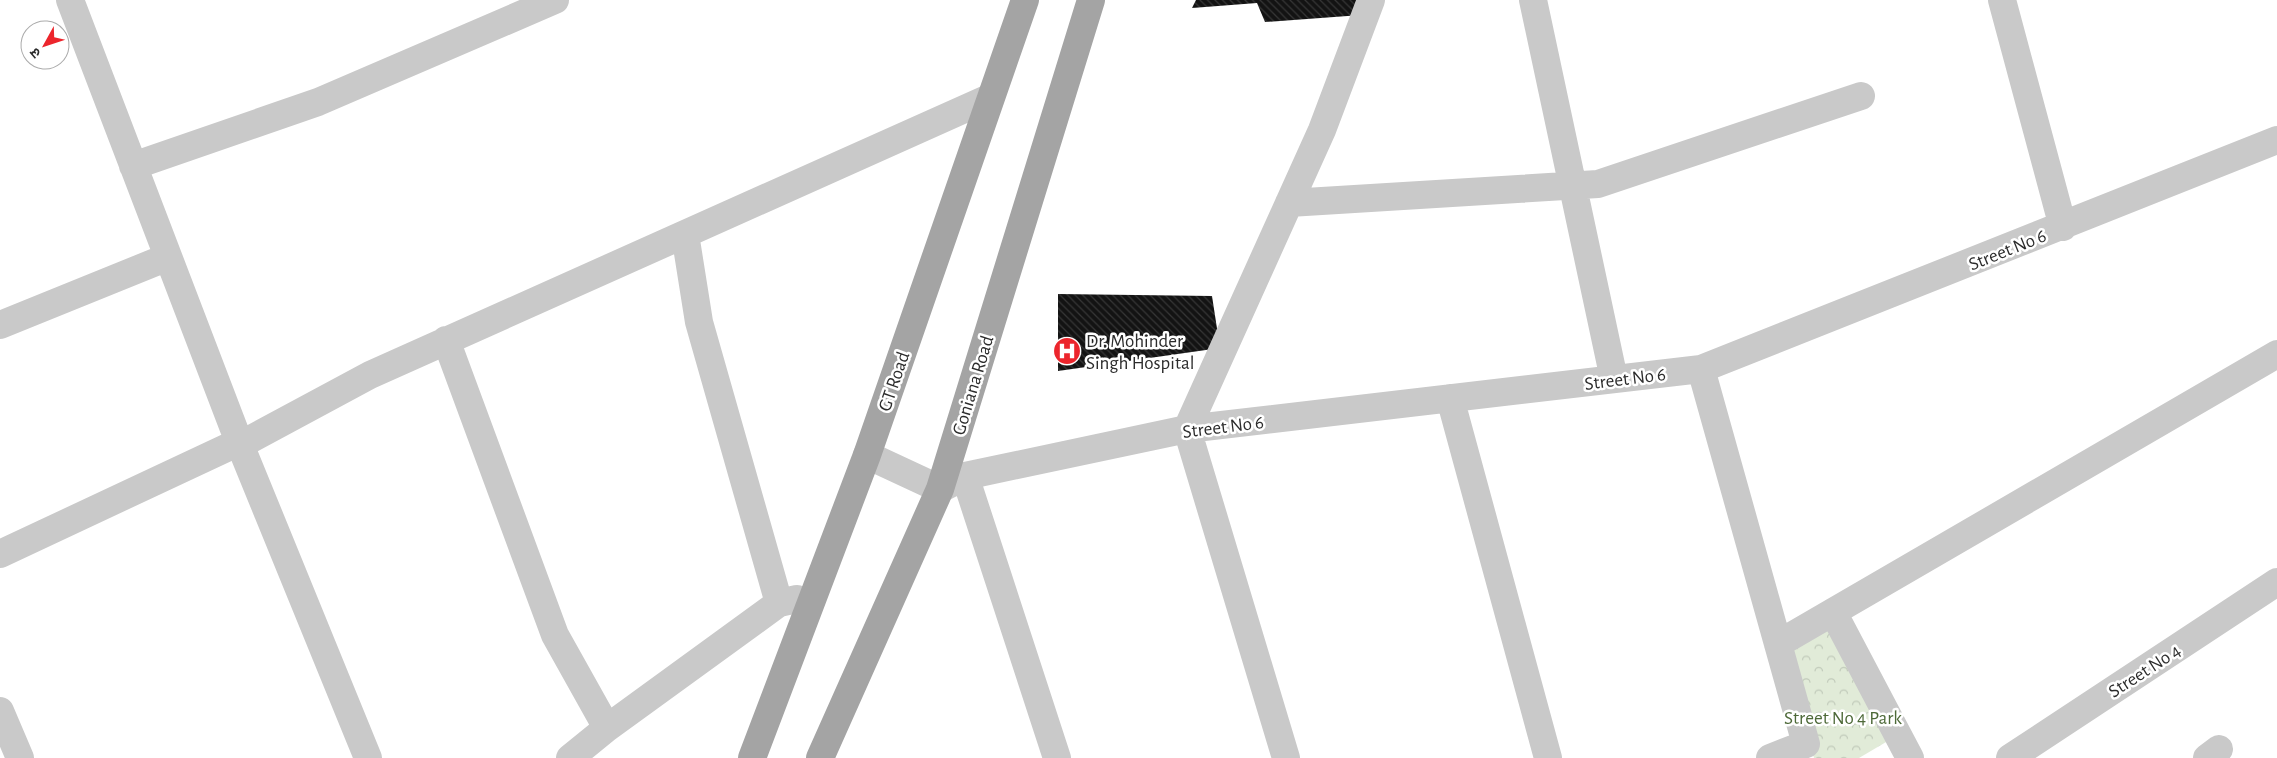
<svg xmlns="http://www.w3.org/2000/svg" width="2277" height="758" viewBox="0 0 2277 758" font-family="'Alegreya Sans','Noto Sans Devanagari',sans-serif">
<defs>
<pattern id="park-crowns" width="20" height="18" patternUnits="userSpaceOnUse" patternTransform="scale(1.25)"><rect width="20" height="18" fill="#e1ebd8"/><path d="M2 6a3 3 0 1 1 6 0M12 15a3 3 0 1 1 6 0" fill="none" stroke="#c1caba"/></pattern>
<pattern id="building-back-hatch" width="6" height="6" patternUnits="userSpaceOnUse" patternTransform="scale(1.25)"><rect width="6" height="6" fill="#131313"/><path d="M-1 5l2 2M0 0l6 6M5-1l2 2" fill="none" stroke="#363636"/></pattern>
</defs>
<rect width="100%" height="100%" fill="#fff"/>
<!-- park -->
<path fill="url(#park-crowns)" d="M1833,612L1898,735L1859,758H1814L1778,644Z"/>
<!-- building -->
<path fill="url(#building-back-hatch)" d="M1196,0H1364L1361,15L1265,22L1257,3L1192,8Z
M1058,294L1212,296L1220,348L1058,371Z"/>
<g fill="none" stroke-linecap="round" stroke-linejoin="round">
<!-- minor -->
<path stroke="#c9c9c9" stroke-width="28" d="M70,0L239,442
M1533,0L1614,379
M2002,0L2063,227
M133,166L318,102L555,0
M1289,203L1598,184L1861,96
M685,234L699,322L779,603
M0,325L168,257
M446,340L555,635L607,728
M1701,369L1806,744L1770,758
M1450,398L1548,758
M240,445L370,375L989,98
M867,455L940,489L965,476L1187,429L1701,369L2277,140
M965,476L1057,758
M0,554L239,442L368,758
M1833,612L1910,758
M1778,644L2277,354
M0,711L20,758
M570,758L607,728L779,603L797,599
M1286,758L1187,429L1322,130L1371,0
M2010,758L2277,582
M2207,758L2219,749"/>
<!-- major -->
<path stroke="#a4a4a4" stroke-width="28" d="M752,758L867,455L1025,0
M820,758L940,489L1091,0"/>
</g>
<!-- icons -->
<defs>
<g id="hospital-disc" transform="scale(1.4375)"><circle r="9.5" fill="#ec252c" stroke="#fff"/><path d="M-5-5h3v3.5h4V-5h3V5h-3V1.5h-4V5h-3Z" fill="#fff"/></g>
</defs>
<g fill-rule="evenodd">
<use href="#hospital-disc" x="1067" y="351"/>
</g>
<g text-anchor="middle" stroke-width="5" stroke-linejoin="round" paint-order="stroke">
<!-- street labels -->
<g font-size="19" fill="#2c2c2c" stroke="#fff">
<text transform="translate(2007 249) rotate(-22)" y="7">Street No 6</text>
<text transform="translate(1625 378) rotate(-7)" y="7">Street No 6</text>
<text transform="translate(893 381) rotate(-71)" y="7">GT Road</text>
<text transform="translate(972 385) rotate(-73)" y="7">Goniana Road</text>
<text transform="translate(1223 426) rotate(-7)" y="7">Street No 6</text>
<text transform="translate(2144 670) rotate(-33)" y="7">Street No 4</text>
</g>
<!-- poi labels -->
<g font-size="19" fill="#2c2c2c" stroke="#fff" text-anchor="start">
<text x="1086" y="347">Dr. Mohinder<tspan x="1086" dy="22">Singh Hospital</tspan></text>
</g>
<!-- park labels -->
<g font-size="19" fill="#4d6938" stroke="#fff">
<text x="1843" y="724">Street No 4 Park</text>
</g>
</g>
<!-- north arrow -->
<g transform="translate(45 45) rotate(230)"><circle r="24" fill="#ffffff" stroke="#ababab"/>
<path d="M0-4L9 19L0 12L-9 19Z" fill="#ec252c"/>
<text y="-8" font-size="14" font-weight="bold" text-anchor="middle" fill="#2c2c2c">उ</text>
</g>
</svg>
